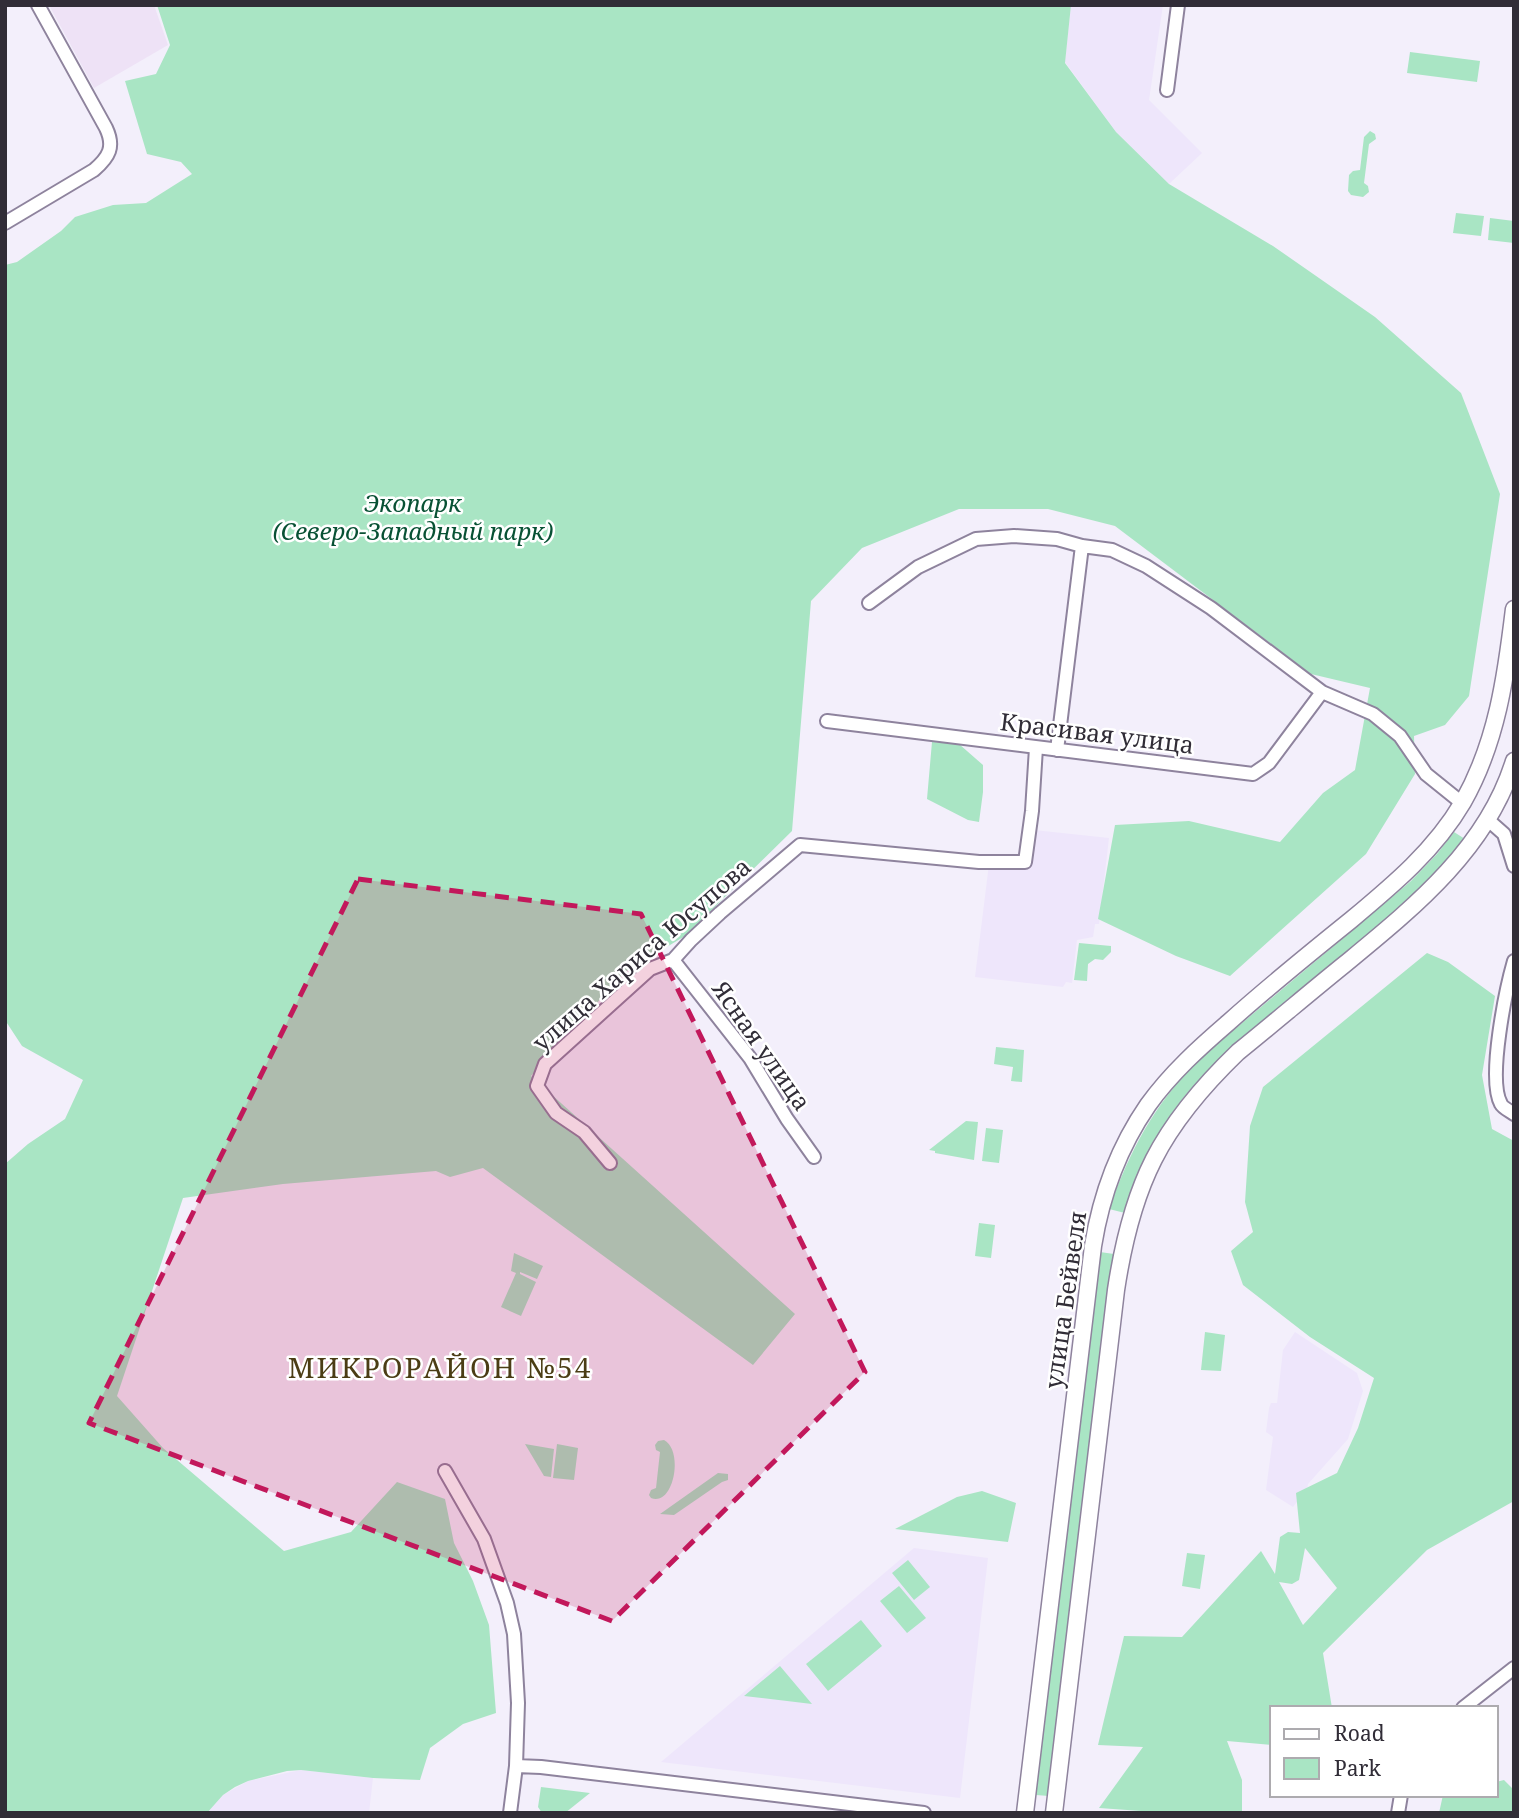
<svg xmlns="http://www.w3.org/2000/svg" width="1519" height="1818" viewBox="0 0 1519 1818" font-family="'Noto Serif',serif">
<rect width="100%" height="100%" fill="#f3effb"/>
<!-- commercial -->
<path fill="#eee2f6" d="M49,5H154L168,45L94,88Z"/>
<!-- built -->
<path fill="#eee6fb" d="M1071,5H1163L1149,100L1202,153L1169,184L1116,132L1065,62Z
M1034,830L1109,838L1099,924H1095L1093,937L1077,940L1072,983L1066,982L1063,987L975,977L989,864L1028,868Z
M1295,1332L1357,1373L1363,1391L1348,1439L1308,1484L1307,1489L1293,1507L1266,1490L1273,1437L1266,1432L1269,1408L1271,1403H1277L1283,1350Z
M914,1548L988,1558L960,1798L661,1762Z
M301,1770L373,1778L369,1813H207L223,1795L248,1781Z"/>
<!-- green -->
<path fill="#a9e5c4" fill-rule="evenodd" d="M157,5H1071L1065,63L1116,132L1169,184L1273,246L1375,317L1461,393L1500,494L1469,696L1445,725L1414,736L1415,774L1366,854L1230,976L1176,956L1098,919L1115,825L1189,821L1280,842L1323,793L1355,770L1370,688L1311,674L1115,526L1048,509H959L862,548L811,601L792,831L685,936L625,972L531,1076L795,1314L753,1365L483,1168L450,1177L436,1171L283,1184L183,1198L117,1396L163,1448L284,1551L351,1532L397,1482L445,1499L454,1543L473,1581L489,1625L496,1713L463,1724L430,1748L420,1780L373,1778L301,1770L287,1771L248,1781L235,1787L223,1795L207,1813H5V1164L28,1144L65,1119L83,1080L22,1046L5,1020V265L17,262L61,231L75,217L113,205L146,203L192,174L181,162L147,154L125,81L156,74L170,45Z
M1410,52L1480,61L1477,82L1407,73Z
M1370,131L1375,134L1376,139L1369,144L1364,183L1368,186L1369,192L1363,197L1351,195L1348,191L1349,175L1353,171L1360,170L1364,137Z
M1456,213L1484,216L1481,236L1453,233Z
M1490,218L1514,221V243L1488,240Z
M932,742L959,744L983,765V792L979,822L968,820L927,799Z
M1454,832L1465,839C1413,906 1342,958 1276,1012C1240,1042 1200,1072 1173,1112C1151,1143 1137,1177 1125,1213L1109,1209C1131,1148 1153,1107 1198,1060L1411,881L1437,854Z
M1079,943L1111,946V952L1103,960L1095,959L1088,964L1087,981L1074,980Z
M1427,953L1448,962L1495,996L1482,1075L1492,1129L1514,1141V1501L1427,1550L1323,1653L1332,1708H1272V1745L1227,1741L1242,1780V1813H1169L1099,1808L1143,1747L1098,1745L1124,1636L1182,1637L1261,1551L1275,1574L1280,1537L1288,1532L1300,1533L1296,1493L1337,1473L1358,1428L1374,1378L1310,1337L1243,1285L1231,1251L1253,1232L1245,1202L1250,1126L1263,1087ZM1305,1548L1337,1588L1303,1625L1279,1582L1292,1584L1299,1580Z
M996,1047L1024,1050L1022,1082L1011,1081L1013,1067L994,1064Z
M966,1121L978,1122L974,1160L935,1153V1151L929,1150Z
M986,1128L1003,1130L999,1163L982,1161Z
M979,1223L995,1225L991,1258L975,1256Z
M1100,1252L1114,1254L1049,1796L1036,1795Z
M514,1253L543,1266L537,1279L520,1272V1274L536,1282L521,1316L501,1307L516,1273L511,1271Z
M1205,1332L1225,1335L1221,1371L1201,1370Z
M664,1440C684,1450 674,1507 651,1498L649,1495L651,1490L656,1488L660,1452L656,1450L655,1445L658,1441Z
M525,1444L554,1449L551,1477L544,1476Z
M557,1444L578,1448L574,1480L553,1478Z
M718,1473L728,1474V1480L722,1482L674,1515L660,1514Z
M982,1491L1016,1503L1008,1542L895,1529L957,1497Z
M1187,1553L1205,1555L1200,1589L1182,1586Z
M908,1560L930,1587L914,1600L892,1573Z
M899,1586L926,1618L907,1633L880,1601Z
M861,1620L882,1646L828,1691L806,1664Z
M780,1666L812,1704L744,1696Z
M1504,1780L1514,1790V1813H1439L1443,1795H1496V1782Z
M541,1787L590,1793L565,1813H542L538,1807Z"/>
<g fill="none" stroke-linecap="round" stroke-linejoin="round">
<!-- minor casing -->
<g stroke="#8e839d" stroke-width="16">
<path id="minor" d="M1167,90L1178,5
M5,223L94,170C109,157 115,147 106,128L38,5
M869,603L918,567L976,539L1014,536L1057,539L1082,546L1112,550L1146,566L1211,608L1322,692L1373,714L1400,736L1426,774L1462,803
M827,721L1253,774L1269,763L1322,692
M1057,750L1082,546
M1487,819L1504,834L1514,866
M673,960L750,1058L787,1119L814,1157
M1514,961C1506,989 1487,1079 1501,1104C1503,1108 1510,1111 1514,1114
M610,1163L584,1132L556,1113L537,1086L545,1064L650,969L673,960L691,940L720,913L800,845L979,862H1025L1032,811L1036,748
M445,1471L484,1539L507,1603L514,1634L518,1703L516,1766L510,1813
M1463,1708L1514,1668
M516,1766L541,1767L924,1813
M1398,1813L1401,1795"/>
</g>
<!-- major casing -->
<g stroke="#8e839d" stroke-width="19">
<path id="major" d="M1025,1813L1093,1246C1101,1196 1119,1147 1148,1105C1171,1073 1200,1047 1229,1022C1269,986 1310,953 1351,920C1393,885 1435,850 1463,802C1497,742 1506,676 1514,609
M1054,1813L1116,1290C1132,1184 1160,1127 1238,1052C1274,1023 1309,993 1345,964C1413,908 1487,849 1514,761"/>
</g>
<!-- minor -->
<use href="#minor" stroke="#fff" stroke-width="12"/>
<!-- major -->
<use href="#major" stroke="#fff" stroke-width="16"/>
</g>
<!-- marked area -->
<path fill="#c2185b" fill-opacity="0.2" stroke="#c2185b" stroke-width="5" stroke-dasharray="14 9" stroke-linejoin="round" d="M358,879L641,914L865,1372L612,1621L89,1423Z"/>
<g text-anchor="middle" stroke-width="5" stroke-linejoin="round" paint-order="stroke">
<!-- park labels -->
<g font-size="24" font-style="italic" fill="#085134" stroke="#fff">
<text x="413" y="512">Экопарк<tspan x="413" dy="28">(Северо-Западный парк)</tspan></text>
</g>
<!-- street labels -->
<g font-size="24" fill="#312d37" stroke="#fff">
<text transform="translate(1097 734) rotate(7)" y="8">Красивая улица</text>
<text transform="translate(642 955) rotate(-41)" y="8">улица Хариса Юсупова</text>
<text transform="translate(761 1046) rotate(55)" y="8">Ясная улица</text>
<text transform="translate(1066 1300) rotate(-82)" y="8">улица Бейвеля</text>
</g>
<!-- quarter labels -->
<g font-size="28" letter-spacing="2" fill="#4b3d15" stroke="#fff">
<text x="440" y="1378">МИКРОРАЙОН №54</text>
</g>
</g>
<!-- border -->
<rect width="1519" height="1818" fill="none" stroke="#312d37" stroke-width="14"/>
<!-- legend -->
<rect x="1270" y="1706" width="228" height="91" fill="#ffffff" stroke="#adabaf" stroke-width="2"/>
<rect x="1284" y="1729" width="35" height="10" fill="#ffffff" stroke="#adabaf" stroke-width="2"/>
<text x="1334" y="1741" font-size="21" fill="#312d37">Road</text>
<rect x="1284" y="1758" width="35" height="21" fill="#a9e5c4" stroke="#adabaf" stroke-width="2"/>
<text x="1334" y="1776" font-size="21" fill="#312d37">Park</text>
</svg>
